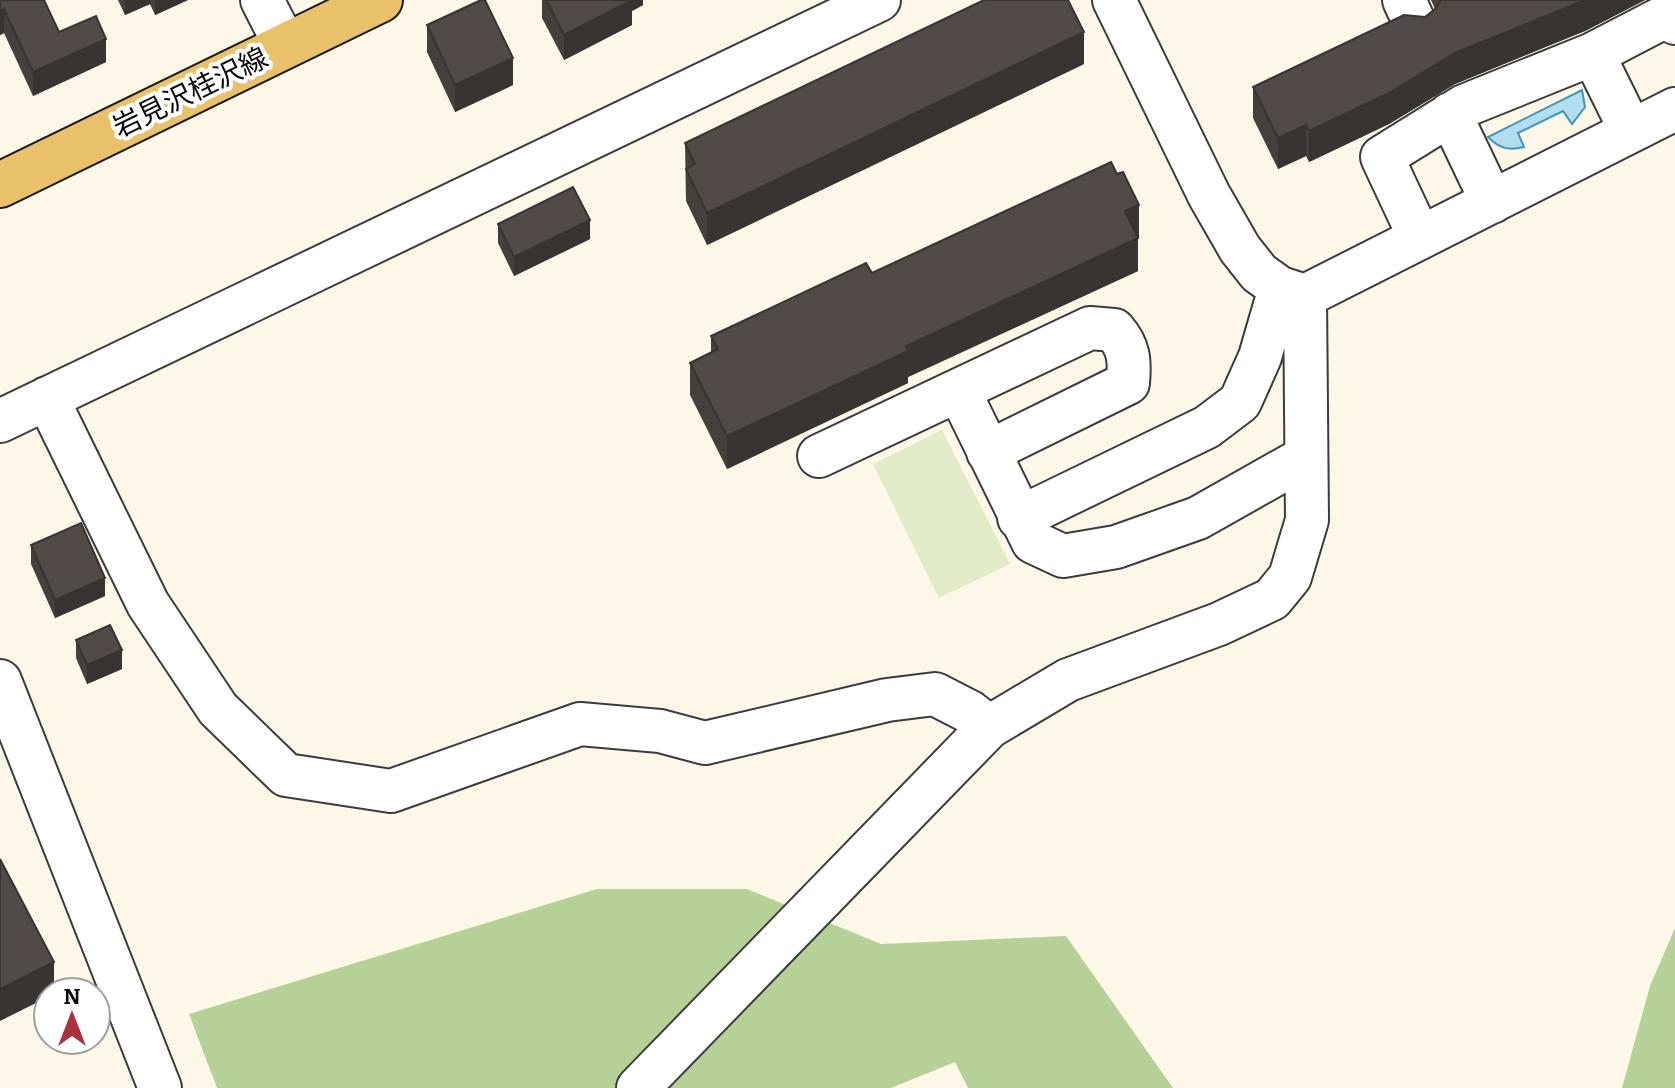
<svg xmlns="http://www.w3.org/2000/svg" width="1675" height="1088" viewBox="0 0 1675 1088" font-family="Bitter,'Noto Sans JP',serif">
<rect width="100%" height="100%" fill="#fdf7e8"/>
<!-- forest -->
<path fill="#b6d197" d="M597,889H747L881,944L1066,936L1173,1088H968L955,1062L891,1088H217L189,1014Z
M1675,928V1088H1622L1650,986Z"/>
<!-- pitch -->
<path fill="#e1ebc7" d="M942,430L1010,564L939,598L873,464Z"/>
<!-- water -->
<path fill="#b2ddee" stroke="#4195bd" stroke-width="2" d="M1582,90L1585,107L1572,124L1563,111L1518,133L1524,147C1508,151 1499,148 1488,137Z"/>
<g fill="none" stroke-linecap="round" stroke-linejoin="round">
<!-- minor casing -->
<g stroke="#3c3c3c" stroke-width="46">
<path id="minor" d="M262,0L285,45
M1114,0L1209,195L1240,249L1259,273L1280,288L1305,296L1675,109
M1404,0L1416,26
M1593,54L1631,131
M1450,114L1492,202
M1420,238L1382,157L1464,106L1593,54L1670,14L1675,23
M959,391L1033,542L1063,556L1116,547L1198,518L1306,457
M47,398L148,604L218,709L286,775L391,791L580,724L660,731L705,743L887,700L935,694L970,712L989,727
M0,421L879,0
M819,456L1090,328L1114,330C1129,347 1130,360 1128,383L988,452
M1019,518L1207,427L1240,402L1260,357L1280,288
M0,681L160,1088
M638,1088L989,727L1068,680L1219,624L1272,599L1290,577L1307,520L1305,296"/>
</g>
<!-- major casing -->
<g stroke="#1a1a1a" stroke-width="48">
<path id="major" d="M0,185L380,0"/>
</g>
<!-- minor -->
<use href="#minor" stroke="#fff" stroke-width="42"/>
<!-- major -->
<use href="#major" stroke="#eac16b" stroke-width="44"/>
</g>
<!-- wall -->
<path fill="#46403d" d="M0,0L59,32L106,62L33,96L4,33L0,35Z
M118,0H188L155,15L150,4L125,15Z
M542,0H643V5L632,11V25L564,60L542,18Z
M1431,0H1645L1585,31L1455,84L1389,124L1309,162L1306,156L1278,169L1253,118V87L1425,17L1435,9Z
M427,25L513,85L455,112L427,52Z
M1084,64L707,245L686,201L685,143Z
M498,224L590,239L514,276L498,243Z
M1139,237L1138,238V271L908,377V383L727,469L690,395V363L711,352V336L872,273Z
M31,545L105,596L55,618L31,564Z
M76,640L122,669L87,684L76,658Z"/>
<!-- shaded-wall -->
<path fill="#393432" d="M125,0H150V4L125,15Z
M155,0H188L155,15Z
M626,0H643V5L632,11V25L564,60V35Z
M1585,0H1645L1585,31L1455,84L1389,124L1309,162V131L1455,53Z
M4,9V33L0,35V11Z
M1084,32V64L707,245V213Z
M106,39V62L33,96V72Z
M513,58V85L455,112V85Z
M1306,125V156L1278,169V138Z
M1139,205V237L1125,244V211Z
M590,220V239L514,276V257Z
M1138,238V271L908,377V383L727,469V436L906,346Z
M105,578V596L55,618V600Z
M122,650V669L87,684V665Z
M54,962V992H48V997L0,1021V989Z"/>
<!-- building -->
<path fill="#514a47" stroke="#393432" stroke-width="2" d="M0,0H44L59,32L96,16L106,39L33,72L4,9L0,11Z
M481,0H485L513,58L455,85L427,25Z
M546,0H632L564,35Z
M984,0H1068L1084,32L707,213L686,169L695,164L685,143Z
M1441,0H1585L1455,53L1389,93L1309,131L1306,125L1278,138L1253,87L1404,15L1425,17L1435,9Z
M1111,162L1117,174L1123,172L1139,205L1125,211L1138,238L906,346L908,351L727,436L690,363L718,349L711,336L866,263L872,273Z
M573,187L590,220L514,257L498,224Z
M81,523L105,578L55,600L31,545Z
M110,625L122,650L87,665L76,640Z
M0,859L54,962L0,989Z"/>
<g text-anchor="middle" stroke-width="8" stroke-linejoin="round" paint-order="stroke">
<!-- street labels -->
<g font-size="28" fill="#090909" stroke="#fff">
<text transform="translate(190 92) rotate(-26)" y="10">岩見沢桂沢線</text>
</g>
</g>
<!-- north arrow -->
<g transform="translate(72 1016)"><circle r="38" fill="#ffffff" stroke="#9d9d9d" stroke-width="2"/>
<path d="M0-6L14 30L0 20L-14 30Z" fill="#a93140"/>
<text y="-12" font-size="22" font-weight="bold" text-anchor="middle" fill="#090909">N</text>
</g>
</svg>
